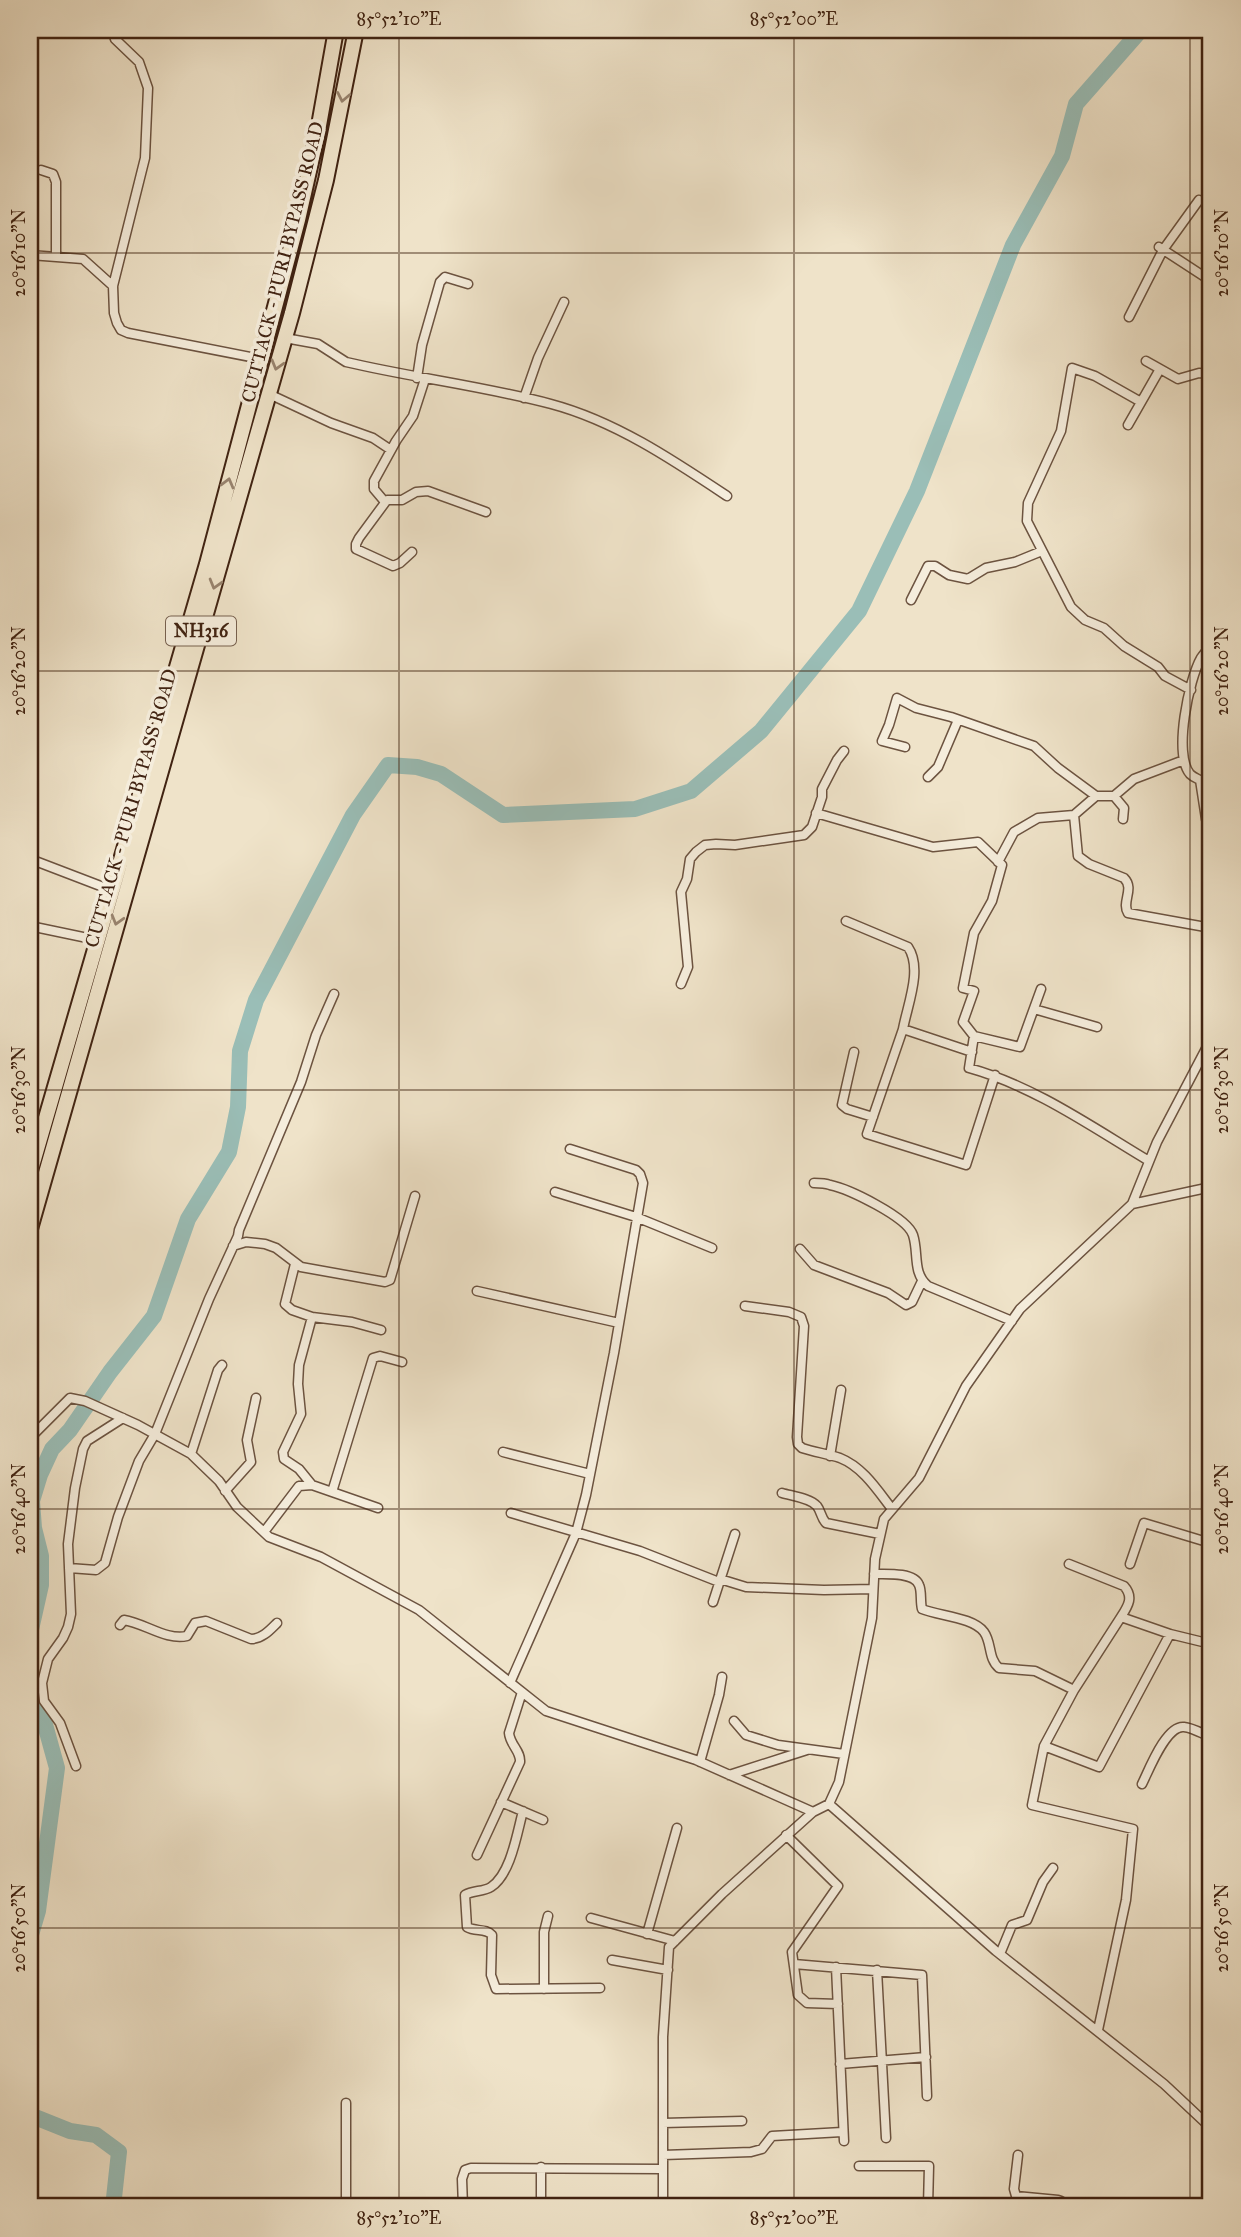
<svg xmlns="http://www.w3.org/2000/svg" width="1241" height="2237" viewBox="0 0 1241 2237" font-family="'IM FELL Great Primer',serif">
<rect width="100%" height="100%" fill="#efe3c9"/>
<filter id="stains"><feTurbulence type="fractalNoise" baseFrequency=".00286" numOctaves="4"/><feColorMatrix values="0 0 0 0 .2 0 0 0 0 .09 0 0 0 0 .02 0 0 0 .5 -.17"/></filter>
<radialGradient id="worn" r=".72"><stop offset=".6" stop-color="#630" stop-opacity="0"/><stop offset="1" stop-color="#630" stop-opacity=".3"/></radialGradient>
<g fill="none" stroke-linecap="round" stroke-linejoin="round">
<!-- river -->
<path stroke="#9abeb7" stroke-width="16" d="M30,1634L41,1585V1556L34,1528L32,1501L40,1475L52,1449L70,1430L110,1372L154,1316L188,1219L229,1152L238,1107L240,1051L256,1000L353,815L388,765L417,767L441,774L503,815L635,809L691,791L761,731L859,611L917,491L1013,245L1062,156L1076,104L1141,30
M30,1699L44,1721L57,1768L38,1911L30,1938
M30,2115L70,2131L96,2135L119,2152L113,2207"/>
<!-- street casing -->
<g stroke="#6c5340" stroke-width="11">
<path id="street" d="M112,30L115,39L139,62L148,88L145,158L113,286L114,313L117,323L121,330L128,333L261,359
M41,170L53,174L56,182V256
M1159,247L1211,281
M30,255L83,259L113,286
M1129,317L1163,250L1199,200
M285,338L318,344L346,362C414,378 484,386 551,404C615,421 673,460 727,496
M1146,361L1178,379L1199,373L1211,374
M417,378L422,345L440,282L445,277L468,284
M269,394L331,423L373,438L391,450
M524,398L538,358L564,302
M1141,402L1095,376L1072,368L1061,431L1028,503L1027,521L1071,607L1085,620L1104,628L1124,646L1158,667L1165,676L1191,690
M1128,425L1160,369
M385,502L374,489V481L396,441L413,416L425,379
M412,552L400,563L393,566L356,549V544L359,538L387,500H402L416,492L428,491L486,512
M911,600L928,566H935L949,575L968,579L986,568L1015,562L1042,551
M1211,645C1208,649 1204,654 1201,658C1189,679 1173,754 1190,774C1193,777 1196,778 1200,780L1206,819L1211,837
M905,747L882,741L889,725L897,698L916,708L951,717L1034,746L1058,768L1096,796H1114
M928,777L938,767L958,720
M816,813L933,847L978,842L1002,865L992,901L974,933L963,988L974,991L963,1022L974,1036L1020,1047L1041,989
M1074,815L1078,856L1089,864L1124,878C1135,889 1121,902 1128,913L1211,928
M1123,819L1124,808L1114,796L1134,779L1184,760
M30,859L111,890
M998,862L1014,832L1038,818L1074,815L1096,796
M846,921L908,947C923,969 907,1006 903,1029
M30,926L97,940
M681,984L688,967L681,892L687,879L690,859L696,852L705,845L716,844L735,845L804,835L812,827L822,797V789L837,760L844,751
M1034,1009L1097,1027
M974,1036L969,1068C1034,1086 1092,1127 1149,1161
M854,1052L842,1105L847,1109L873,1117
M972,1052L903,1029L867,1134L966,1165L995,1075
M814,1183C819,1183 825,1183 830,1185C849,1189 907,1217 913,1235C919,1253 912,1273 928,1286L1012,1321
M555,1192L636,1217L712,1248
M1132,1204L1211,1187
M233,1246L246,1242L265,1244L276,1248L301,1267L385,1282L390,1280L415,1196
M800,1249L814,1265L888,1293L906,1305L912,1302L922,1281
M295,1264L285,1304L292,1310L312,1317
M477,1291L619,1323
M745,1306L789,1312L801,1317L804,1326L797,1437L798,1444L802,1448C814,1452 828,1454 840,1458C863,1467 878,1491 892,1509
M30,1438L70,1398L85,1401L138,1425L191,1454L219,1481L237,1507L269,1537L321,1557L419,1610L546,1711L696,1760L813,1812L829,1804L996,1951L1164,2084L1211,2128
M503,1452L590,1474
M191,1454L218,1370L222,1365
M830,1456L841,1390
M312,1485L299,1469L284,1459L283,1452L301,1414L298,1384L299,1365L312,1317L352,1322L381,1330
M225,1491L251,1462L247,1440L256,1398
M332,1492L373,1358L380,1356L402,1362
M782,1493C792,1496 810,1498 817,1506C821,1511 821,1518 826,1523L880,1534
M511,1513L640,1551L719,1582
M264,1532L299,1486L312,1485L378,1508
M1069,1564L1124,1586C1134,1597 1128,1606 1121,1617
M1130,1564L1144,1523L1207,1542L1211,1528
M69,1568L96,1570L105,1563L118,1517L139,1461L155,1434L209,1299L238,1236L239,1230L301,1082L316,1035L334,994
M874,1574C886,1574 914,1572 919,1585C922,1591 920,1601 922,1609C939,1616 973,1617 984,1632C992,1643 988,1659 999,1668L1035,1671L1074,1690L1121,1617L1170,1634
M720,1579L746,1587L824,1590L873,1589
M713,1602L735,1534
M120,1625L124,1620C144,1623 167,1641 187,1636L195,1623L206,1621L251,1639C262,1639 270,1630 277,1623
M510,1683L576,1533L586,1495L614,1353L643,1183L640,1174L636,1170L570,1149
M1074,1690L1044,1746L1032,1805L1133,1829L1126,1900L1098,2030
M734,1721L746,1735L778,1745L844,1754
M1044,1746L1099,1767L1170,1634L1211,1644
M700,1762L719,1695L722,1677
M76,1766L60,1723L44,1701L42,1683L48,1659L63,1638L68,1627L71,1614L68,1544L75,1488L83,1449L87,1441L123,1418
M729,1775L807,1750
M1142,1784C1149,1770 1166,1725 1184,1727C1193,1728 1203,1734 1211,1737
M501,1802L543,1820
M829,1804L839,1782L872,1618L875,1559L884,1519L919,1478L966,1386L1020,1309L1132,1204L1157,1142L1211,1039
M523,1811C517,1833 511,1874 491,1887C483,1892 473,1890 465,1895L467,1927C475,1932 486,1928 492,1935L491,1975L496,1989L600,1988
M786,1835L838,1886L792,1952L798,1995L807,2003L838,2004
M477,1855L520,1762C521,1751 510,1745 509,1733L522,1692
M591,1918L675,1941
M647,1934L677,1828
M1000,1954L1012,1925L1027,1920L1043,1882L1053,1868
M612,1960L668,1970
M794,1964L922,1975L927,2096
M836,1967L844,2141
M877,1970L886,2138
M544,1989V1932L548,1916
M840,2064L926,2057
M663,2123L742,2121
M663,2155L751,2152L762,2149L772,2136L842,2132
M1018,2155L1014,2189L1016,2196L1058,2200L1061,2201L1063,2207
M859,2166H929L928,2207
M541,2167V2207
M346,2207V2103
M463,2207L462,2179L465,2170L471,2168L663,2169
M663,2207V2037L669,1947L722,1894L813,1812
M1208,2207L1211,2196"/>
</g>
<!-- highway casing -->
<g stroke="#412312" stroke-width="18">
<path id="highway" d="M30,1173L207,564L298,220L318,131L336,30
M30,1229L292,313L326,180L356,30"/>
</g>
<!-- street -->
<use href="#street" stroke="#f5eddc" stroke-width="8"/>
<!-- highway -->
<use href="#highway" stroke="#efe3c9" stroke-width="14"/>
</g>
<!-- one-way arrows -->
<defs><path id="oneway-chevron" d="M-2-3.5L2.5 0L-2 3.5" fill="none" stroke-width="1.6" stroke-linecap="round" stroke-linejoin="round" transform="scale(1.75)"/></defs>
<g stroke="#98836e">
<use href="#oneway-chevron" transform="translate(343 97) rotate(101)"/>
<use href="#oneway-chevron" transform="translate(277 365) rotate(106)"/>
<use href="#oneway-chevron" transform="translate(228 483) rotate(-75)"/>
<use href="#oneway-chevron" transform="translate(215 584) rotate(106)"/>
<use href="#oneway-chevron" transform="translate(117 920) rotate(106)"/>
</g>
<!-- ticks -->
<path fill="none" stroke="#412312" stroke-width="2" stroke-opacity="0.45" d="M399,30V2207M794,30V2207M1190,30V2207M30,253H1211M30,671H1211M30,1090H1211M30,1509H1211M30,1928H1211"/>
<g text-anchor="middle" stroke-width="7" stroke-linejoin="round" paint-order="stroke">
<!-- shield labels -->
<rect fill="#f5eddc" stroke="#77604f" stroke-width="2" x="166" y="616.5" width="70" height="29" rx="5"/>
<g font-size="18" font-weight="bold" fill="#412312">
<text x="201" y="637">NH316</text>
</g>
<!-- street labels -->
<g font-size="19" fill="#412312" stroke="#f5eddc">
<text transform="translate(282 262) rotate(-76)" y="7">CUTTACK - PURI BYPASS ROAD</text>
<text transform="translate(130 808) rotate(-74)" y="7">CUTTACK - PURI BYPASS ROAD</text>
</g>
</g>
<!-- margin -->
<rect width="1241" height="2237" fill="none" stroke="#efe3c9" stroke-width="77"/>
<rect x="38" y="38" width="1164" height="2160" fill="none" stroke="#412312" stroke-width="2.5"/>
<g font-size="18" text-anchor="middle" fill="#412312">
<text x="399" y="25">85°52'10"E</text>
<text x="794" y="25">85°52'00"E</text>
<text transform="translate(1222 253) rotate(-90)" y="6">20°16'10"N</text>
<text transform="translate(19 253) rotate(-90)" y="6">20°16'10"N</text>
<text transform="translate(19 671) rotate(-90)" y="6">20°16'20"N</text>
<text transform="translate(1222 671) rotate(-90)" y="6">20°16'20"N</text>
<text transform="translate(1222 1090) rotate(-90)" y="6">20°16'30"N</text>
<text transform="translate(19 1090) rotate(-90)" y="6">20°16'30"N</text>
<text transform="translate(19 1509) rotate(-90)" y="6">20°16'40"N</text>
<text transform="translate(1222 1509) rotate(-90)" y="6">20°16'40"N</text>
<text transform="translate(1222 1928) rotate(-90)" y="6">20°16'50"N</text>
<text transform="translate(19 1928) rotate(-90)" y="6">20°16'50"N</text>
<text x="399" y="2224">85°52'10"E</text>
<text x="794" y="2224">85°52'00"E</text>
</g>
<rect width="100%" height="100%" filter="url(#stains)"/>
<rect width="100%" height="100%" fill="url(#worn)"/>
</svg>
